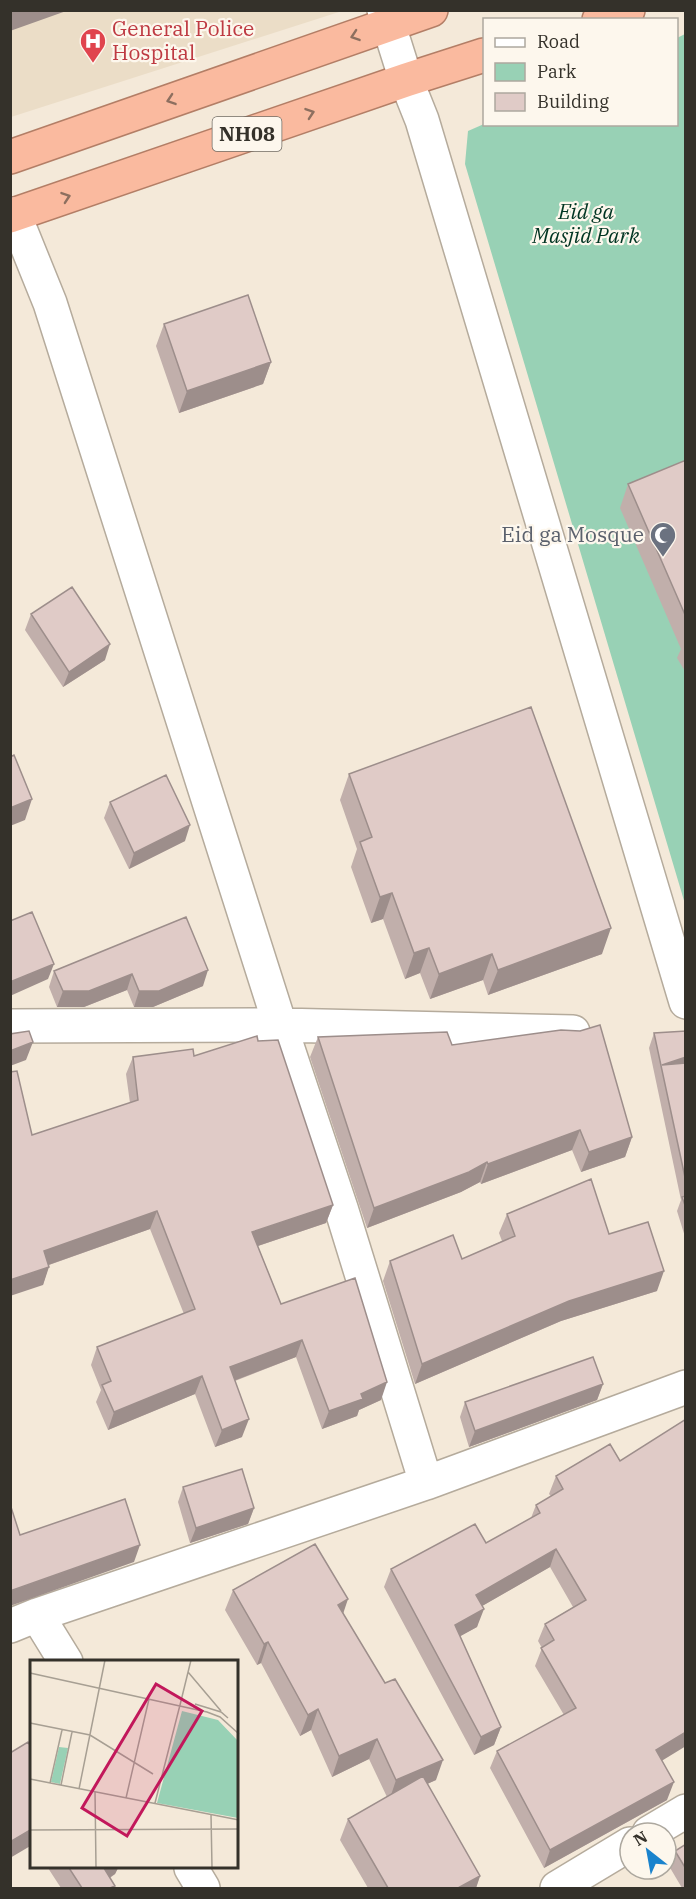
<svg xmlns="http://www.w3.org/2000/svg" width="696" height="1899" viewBox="0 0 696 1899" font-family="'IBM Plex Serif',serif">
<rect width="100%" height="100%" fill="#f4e9d9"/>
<!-- built -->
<path fill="#ebddc7" d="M11,11H338L339,12L11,117Z"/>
<!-- green -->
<path fill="#98d1b5" d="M685,34V904L465,164L468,131L484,124H676L677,38Z"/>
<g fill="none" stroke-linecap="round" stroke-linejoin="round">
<!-- minor casing -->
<g stroke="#b5ab9c" stroke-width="36">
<path id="minor" d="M406,80L422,120L686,1002
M14,214L50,303L280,1025L342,1211L426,1483
M10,1026L280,1025L573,1032
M37,1615L66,1662
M10,1626L37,1615L426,1483L686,1387
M191,1868L203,1888"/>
</g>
<!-- secondary casing -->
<g stroke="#b5ab9c" stroke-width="36">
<path id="secondary" d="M384,10L406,80
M649,1833L686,1811
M557,1888L630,1844"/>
</g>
<!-- trunk casing -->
<g stroke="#b37e66" stroke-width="36">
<path id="trunk" d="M599,20L628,10
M10,157L431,10
M10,216L406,80L484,55"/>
</g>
<!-- minor -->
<use href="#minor" stroke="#fff" stroke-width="33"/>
<!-- secondary -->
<use href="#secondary" stroke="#fff" stroke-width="33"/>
<!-- trunk -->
<use href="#trunk" stroke="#faba9f" stroke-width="33"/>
</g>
<!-- wall -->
<path fill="#c1afab" d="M164,324L271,362L263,384L179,413L156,346Z
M686,460V673L677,658L681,649L620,508L628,484Z
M31,614L105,660L63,687L25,630Z
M349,774L602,954L488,995L483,980L430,999L420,973L405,979L383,919L371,923L351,867L357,849L340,800Z
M110,802L185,841L129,869L104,818Z
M186,917L203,986L153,1007H134L127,990L84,1007H57L49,987L54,971Z
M686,1031V1240L677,1211L681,1200L649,1048L654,1033Z
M318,1037L452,1045L632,1137L625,1157L581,1172L572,1150L481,1184L480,1182L461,1192L367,1228L310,1057Z
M258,1041L333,1205L326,1223L258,1246L281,1304L381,1400L359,1410L357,1416L322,1429L296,1357L235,1381L242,1437L215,1447L195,1394L108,1430L96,1402L101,1390L91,1365L97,1347L184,1314L150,1229L49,1265L43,1285L32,1135L130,1103L126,1074L133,1057L194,1056Z
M507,1214L609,1234L657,1291L561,1321L415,1384L383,1281L390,1261L462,1259L502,1241L499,1233Z
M603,1384L597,1400L469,1447L460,1417L465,1402Z
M610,1444L662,1760L667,1800L544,1868L490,1768L497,1751L564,1715L535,1666L542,1648L538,1641L545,1624L573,1607L550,1567L482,1606L477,1627L460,1636L501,1727L494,1745L474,1755L384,1587L391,1569L486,1543L531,1518L536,1505L551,1496L549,1494L556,1476Z
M183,1487L254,1508L248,1524L190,1543L178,1502Z
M233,1590L343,1614L436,1780L427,1784L480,1876L476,1888H368L340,1840L348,1819L387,1797L369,1759L332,1777L311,1730L300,1736L261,1663L257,1665L225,1610Z
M686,1844V1888H682L669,1866L675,1851Z
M48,1868H118L115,1874L110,1878L114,1888H61Z"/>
<!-- shaded-wall -->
<path fill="#9d8e8b" d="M11,10H69L10,31Z
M271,362L263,384L179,413L187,391Z
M110,644L105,660L63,687L69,672Z
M32,799L25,820L10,826V808Z
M190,825L185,841L129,869L134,853Z
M392,893L383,919L371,923L380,897Z
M611,928L602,954L488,995L498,970Z
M429,948L420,973L405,979L414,953Z
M492,954L483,980L430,999L439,974Z
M54,964L48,979L10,996V982Z
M208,970L203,986L153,1007H134L139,991Z
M132,974L127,990L84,1007H57L63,991Z
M33,1042L26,1060L10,1066V1051Z
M686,1057V1070L662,1065Z
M580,1130L572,1150L481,1184L488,1164Z
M632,1137L625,1157L581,1172L589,1152Z
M487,1162L480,1182L461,1192L367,1228L374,1208Z
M333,1205L326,1223L246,1250L252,1232Z
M157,1211L150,1229L37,1269L44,1251Z
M49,1267L43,1285L10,1296V1280Z
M664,1271L657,1291L561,1321L415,1384L422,1364L569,1301Z
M302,1340L296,1357L223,1385L230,1367Z
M202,1376L195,1394L108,1430L114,1412Z
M387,1382L381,1400L359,1410L357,1416L322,1429L329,1411L361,1394Z
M603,1384L597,1400L469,1447L475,1431Z
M249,1419L242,1437L215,1447L222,1430Z
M254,1508L248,1524L190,1543L196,1528Z
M140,1545L134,1562L10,1606V1591Z
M556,1549L550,1567L470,1613L476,1595Z
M348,1599L341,1620L338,1605Z
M484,1609L477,1627L448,1643L455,1625Z
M268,1642L261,1663L257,1665L264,1644Z
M318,1709L311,1730L300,1736L308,1715Z
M501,1727L494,1745L474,1755L481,1737Z
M686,1732V1746L650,1768L656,1750Z
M377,1739L369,1759L332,1777L339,1756Z
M443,1760L436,1780L389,1801L396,1780Z
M674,1782L667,1800L544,1868L550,1850Z
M32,1829V1845L10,1858V1842Z
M102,1868H118L115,1874L95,1887Z
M480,1876L476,1888H458Z"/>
<!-- building -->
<path fill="#e0cbc7" stroke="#9d8e8b" stroke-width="1.5" d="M248,295L271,362L187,391L164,324Z
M686,460V617L628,484Z
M72,587L110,644L69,672L31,614Z
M531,707L611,928L498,970L492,954L439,974L429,948L414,953L392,893L380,897L360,842L372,837L349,774Z
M14,755L32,799L10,808V757Z
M166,775L190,825L134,853L110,802Z
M32,912L54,964L10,982V921Z
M186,917L208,970L159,991H139L132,974L89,991H63L54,971Z
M600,1025L632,1137L589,1152L580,1130L488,1164L487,1162L469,1172L374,1208L318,1037L447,1032L452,1045L561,1030L580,1031Z
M29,1031L33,1042L10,1051V1034Z
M686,1031V1057L662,1065L686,1063V1182L654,1033Z
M257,1036L258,1041L278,1040L333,1205L252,1232L281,1304L355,1278L387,1382L361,1394L363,1399L329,1411L302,1340L230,1367L249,1419L222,1430L202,1376L114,1412L102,1385L111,1381L97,1347L195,1309L157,1211L44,1251L49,1267L10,1280V1072L17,1071L32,1135L138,1100L133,1057L193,1049L194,1056Z
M591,1179L609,1234L648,1222L664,1271L569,1301L422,1364L390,1261L453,1235L462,1259L515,1236L507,1214Z
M686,1196V1208L682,1197Z
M593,1357L603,1384L475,1431L465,1402Z
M686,1419V1732L656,1750L674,1782L550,1850L497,1751L576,1708L541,1648L554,1640L545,1624L586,1600L556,1549L476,1595L484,1609L455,1625L501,1727L481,1737L391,1569L475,1524L486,1543L540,1513L536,1505L563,1489L556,1476L610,1444L620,1461Z
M242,1469L254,1508L196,1528L183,1487Z
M125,1499L140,1545L10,1591V1504L20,1535Z
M315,1544L348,1599L338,1605L385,1683L395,1679L443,1760L396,1780L377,1739L339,1756L318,1709L308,1715L268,1642L264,1644L233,1590Z
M28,1742L32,1749V1829L10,1842V1753Z
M423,1776L480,1876L458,1888H388L348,1819Z
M686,1844V1869L675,1851Z
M69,1868H104L115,1886L110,1888H82Z"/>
<!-- one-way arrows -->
<defs><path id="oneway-chevron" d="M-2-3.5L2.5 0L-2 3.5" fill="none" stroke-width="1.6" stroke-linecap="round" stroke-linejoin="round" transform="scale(1.5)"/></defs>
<g stroke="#8d6f5f">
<use href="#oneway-chevron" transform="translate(355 36) rotate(161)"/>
<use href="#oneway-chevron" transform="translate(171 100) rotate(161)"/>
<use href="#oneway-chevron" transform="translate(310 113) rotate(-19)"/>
<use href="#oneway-chevron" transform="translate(66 197) rotate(-19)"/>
</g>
<!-- icons -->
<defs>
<g id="hospital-pin" transform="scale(1.35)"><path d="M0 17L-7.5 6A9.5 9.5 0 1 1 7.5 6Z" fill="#e0444e" stroke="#fdf7ed"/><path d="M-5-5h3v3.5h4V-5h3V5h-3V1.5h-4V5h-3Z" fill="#fff"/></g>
<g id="mosque-pin" transform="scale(1.35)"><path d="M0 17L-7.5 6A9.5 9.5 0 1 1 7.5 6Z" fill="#6b7280" stroke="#fdf7ed"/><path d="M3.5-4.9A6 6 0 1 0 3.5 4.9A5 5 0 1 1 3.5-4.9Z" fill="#fff"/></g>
</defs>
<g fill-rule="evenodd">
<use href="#hospital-pin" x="93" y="41"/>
<use href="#mosque-pin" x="663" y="535"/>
</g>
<g text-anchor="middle" stroke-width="4.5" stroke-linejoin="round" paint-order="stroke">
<!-- shield labels -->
<rect fill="#fdf7ed" stroke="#706c64" stroke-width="1.5" x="212.5" y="117" width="69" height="34" rx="4.5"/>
<g font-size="20" font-weight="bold" fill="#34312a">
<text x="247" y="141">NH08</text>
</g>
<!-- health labels -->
<g font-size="21" fill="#be3a42" stroke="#fdf7ed" text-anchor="start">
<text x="112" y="36">General Police<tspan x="112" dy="24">Hospital</tspan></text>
</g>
<!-- park labels -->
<g font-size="21" font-style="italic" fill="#003522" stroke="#fdf7ed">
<text x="586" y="219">Eid ga<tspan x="586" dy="24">Masjid Park</tspan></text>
</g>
<!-- worship labels -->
<g font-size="21" fill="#5b616d" stroke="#fdf7ed" text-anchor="end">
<text x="644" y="542">Eid ga Mosque</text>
</g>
</g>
<!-- overview -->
<g transform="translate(30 1660)">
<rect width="208" height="208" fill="#f4e9d9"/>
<path d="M152,51L188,60L208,81V158L127,143ZM29,87L38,88L30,124L21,122Z" fill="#98d1b5"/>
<path fill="none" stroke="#a79f93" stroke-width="1.5" d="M158,12L191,51M0,13L177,52L190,57L209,74M165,44L191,52L198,58M150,45L161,0M0,63L60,75L123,114M0,119L209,160M20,123L32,70M31,125L42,72M49,129L75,0M65,131L66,208M96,138L119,39M125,143L150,45M181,154L182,208M0,170L209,169"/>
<path fill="#c2185b" fill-opacity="0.15" stroke="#c2185b" stroke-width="3" d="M126,24L172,51L97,176L52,148Z"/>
<rect width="208" height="208" fill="none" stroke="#34312a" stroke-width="3"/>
</g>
<!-- border -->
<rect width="696" height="1899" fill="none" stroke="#34312a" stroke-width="24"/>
<!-- legend -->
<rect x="483" y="18" width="195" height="108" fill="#fdf7ed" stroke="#ada89f" stroke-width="1.5"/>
<rect x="495" y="38" width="30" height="9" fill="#ffffff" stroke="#ada89f" stroke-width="1.5"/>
<text x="537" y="48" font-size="18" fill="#34312a">Road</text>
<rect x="495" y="63" width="30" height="18" fill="#98d1b5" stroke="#ada89f" stroke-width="1.5"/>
<text x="537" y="78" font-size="18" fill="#34312a">Park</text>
<rect x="495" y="93" width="30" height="18" fill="#e0cbc7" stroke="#ada89f" stroke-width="1.5"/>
<text x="537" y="108" font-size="18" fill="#34312a">Building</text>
<!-- north arrow -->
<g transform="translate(648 1851) rotate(329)"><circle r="28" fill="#fdf7ed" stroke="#ada89f" stroke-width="1.5"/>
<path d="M0-4.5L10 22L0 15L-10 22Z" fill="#1a83cd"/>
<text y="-9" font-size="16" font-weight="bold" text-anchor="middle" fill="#34312a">N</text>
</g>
</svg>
